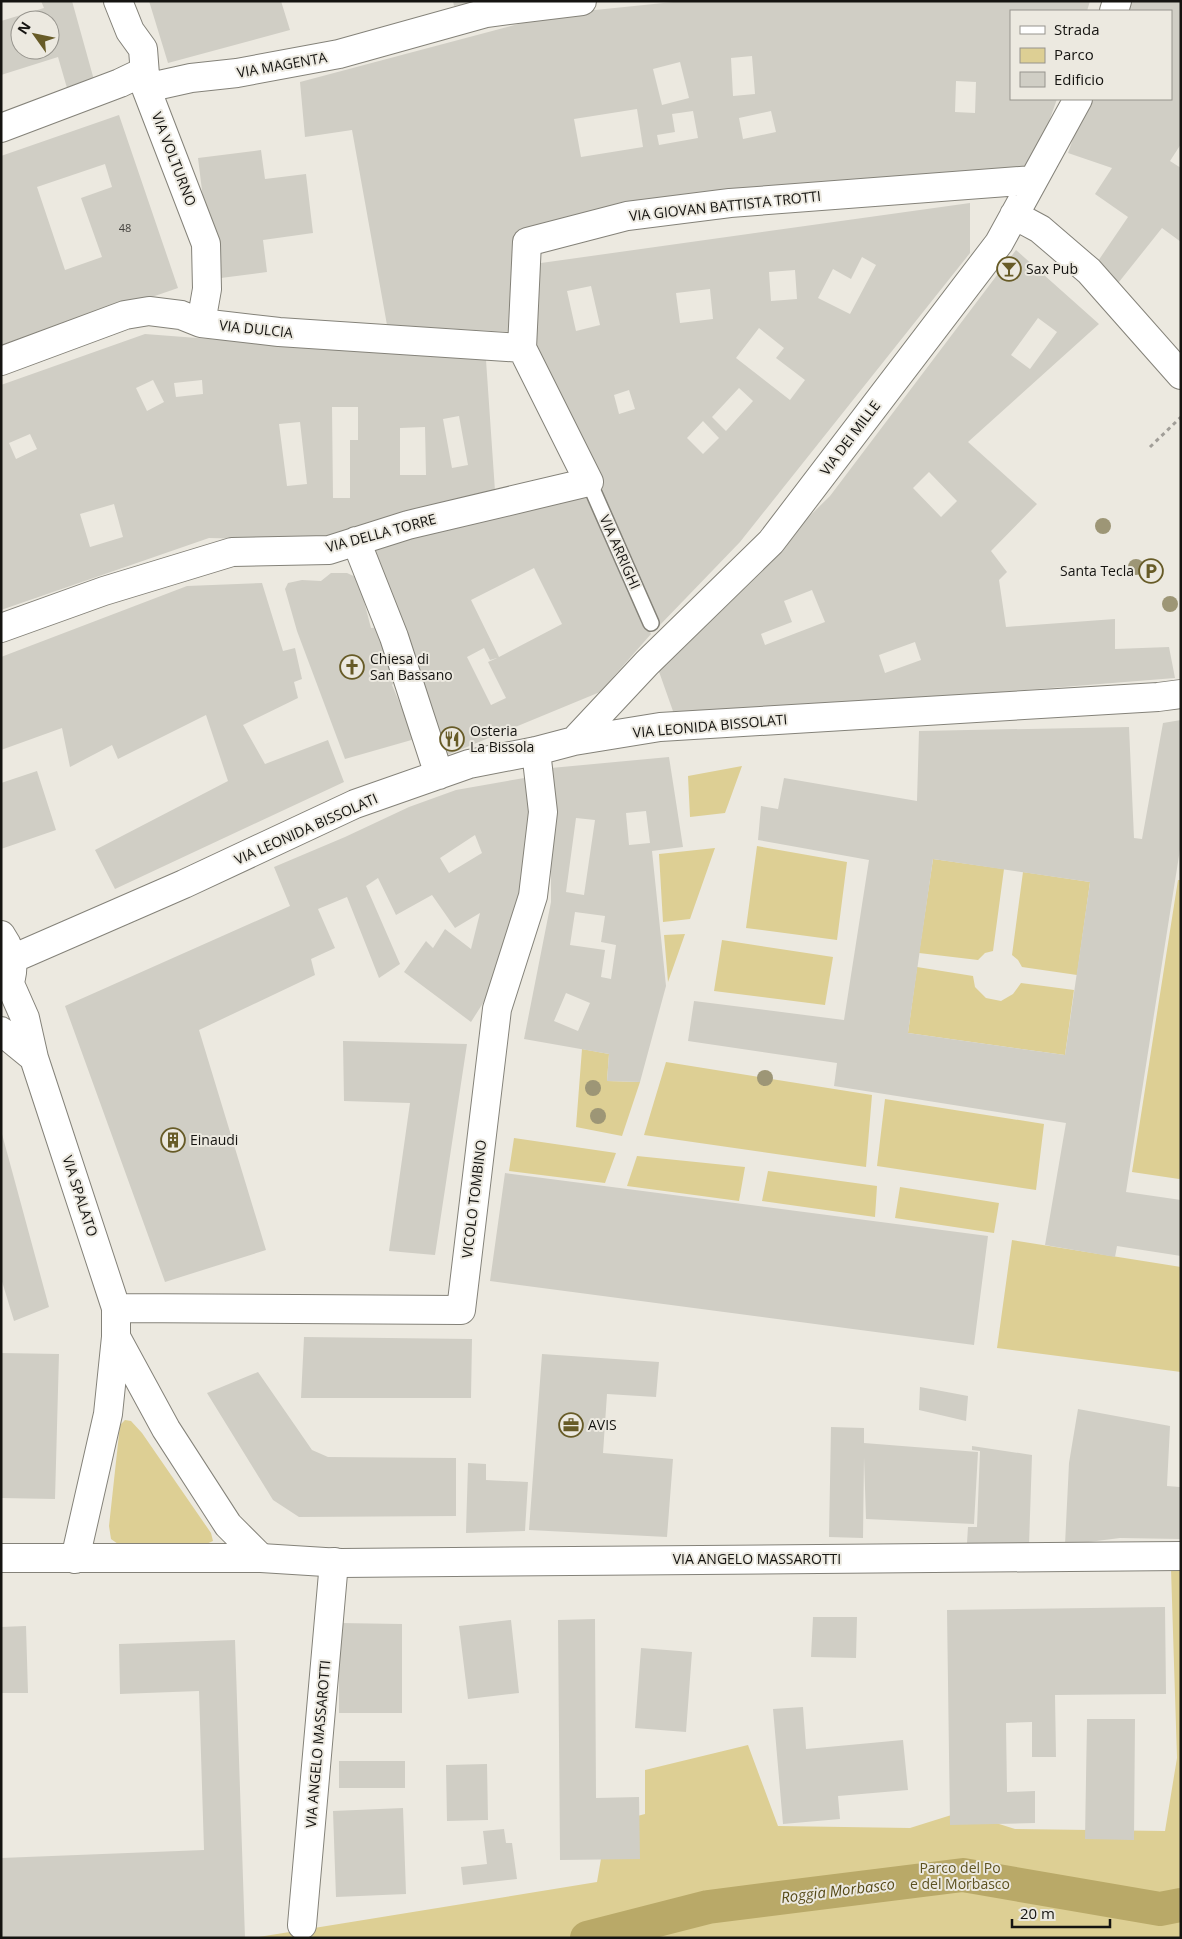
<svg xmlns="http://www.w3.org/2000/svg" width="1182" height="1939" viewBox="0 0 1182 1939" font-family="'Open Sans',sans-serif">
<rect width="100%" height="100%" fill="#ece9e0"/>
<!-- green -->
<path fill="#ddcf94" d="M742,766L725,813L690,817L688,776Z
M757,846L847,862L837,940L746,928Z
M715,848L690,919L663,922L659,854Z
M933,859L1004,869L993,951L985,953L978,960L919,953Z
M1023,872L1090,882L1077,975L1022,967L1018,960L1012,955Z
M1178,880H1181V1178L1179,1179L1132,1172Z
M685,934L668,982L664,935Z
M722,940L833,957L825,1005L714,991Z
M917,967L973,976L975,987L986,998L1001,1001L1013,994L1021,983L1074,990L1065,1055L908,1033Z
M582,1049L609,1054L607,1081L640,1082L622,1136L576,1127Z
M666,1062L872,1095L866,1167L644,1135Z
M885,1099L1044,1124L1036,1190L877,1166Z
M514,1138L616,1153L605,1183L509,1171Z
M637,1156L745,1167L739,1201L627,1186Z
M768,1171L877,1186L875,1217L762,1201Z
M900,1187L999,1203L994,1233L895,1218Z
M1012,1240L1181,1267V1372L997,1348Z
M125,1420L131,1421L142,1433L211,1533L213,1541L204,1545L118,1544L111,1539L109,1526L120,1425Z
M1171,1569H1181V1938H253L597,1882L607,1824L645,1814V1770L748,1745L778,1826L910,1828L961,1812L1015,1829L1165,1831L1177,1758Z"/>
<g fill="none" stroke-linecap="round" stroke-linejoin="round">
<!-- canal -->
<path stroke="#b9a968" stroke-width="34" d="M587,1938L708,1907L963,1875L1160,1909L1181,1905"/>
</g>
<!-- building -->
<path fill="#d0cec5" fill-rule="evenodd" d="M41,1H72L94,80L67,88L58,57L1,75V21L44,8ZM20,20H50V50H20Z
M149,1H281L290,30L168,63Z
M453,1H477V2L454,6Z
M683,1H1090L1087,11H1011V99H1057L1031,172L529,229L512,332L387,325L352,130L305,137L300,82L556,14ZM752,56L755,94L733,96L731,58ZM680,62L689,98L662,105L653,69ZM956,81L976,82L975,113L955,112ZM637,109L643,147L581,157L574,119ZM693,111L698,138L659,145L657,135L675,132L672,114ZM771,111L776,132L743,139L739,118Z
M1122,1H1181V144L1170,161L1181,168V242L1162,228L1115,287L1094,267L1128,217L1095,194L1112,168L1068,153L1087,99H1171V11H1119Z
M119,115L178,288L1,349V156ZM105,164L112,187L81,198L102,257L65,270L37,187Z
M261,150L265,179L306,174L313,233L263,240L267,272L213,279L198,158Z
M970,203V253L740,542L659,626L528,350L541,263ZM862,257L876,265L850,314L818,298L833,269L851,279ZM795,270L797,299L771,301L769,272ZM591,286L600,325L576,331L567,291ZM710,289L713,319L680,323L676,293ZM759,328L784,348L776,358L805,380L790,400L736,358ZM739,388L753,401L726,431L712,417ZM629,390L635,409L619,414L614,395ZM703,421L719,438L703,454L687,438Z
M1016,250L1099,324L968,442L1037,504L991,551L1007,572L999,580L1006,627L1115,619V649L1169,647L1175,678L890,701L674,714L657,666L830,496ZM1038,318L1057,332L1030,369L1011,355ZM929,472L957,501L941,517L913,488ZM812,590L825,622L765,645L761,634L792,622L784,601ZM915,642L921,660L885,673L879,655Z
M145,334L486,360L495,491L315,541L209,538L1,610V385ZM153,380L164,402L147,411L136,388ZM202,380L203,394L176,397L174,383ZM332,407H358V440H350V498H333ZM459,416L468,465L452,468L443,419ZM300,422L307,484L287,486L279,424ZM425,427L426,475H400V428ZM30,434L37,449L16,459L9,443ZM114,504L123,537L90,547L80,514Z
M587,486L651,634L600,692L445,756L366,548ZM534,568L562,624L499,657L471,600ZM484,648L490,660L497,658L488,662L506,698L491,705L467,657Z
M331,573H347L358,578L371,628L382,627L397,679L392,685L415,739L345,759L297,631L285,589L288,583L302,580L321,581Z
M262,583L283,651L295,648L302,679L294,682L298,698L243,725L265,764L328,740L344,782L115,889L95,850L228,781L206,715L118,759L112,745L70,767L62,728L1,750V657L187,586Z
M1181,720V843L1126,1192L1181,1200V1256L1117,1246L1115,1257L1045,1245L1066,1123L834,1086L837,1063L688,1041L694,1001L844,1020L869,860L758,840L761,806L778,809L784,778L917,801L919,731L1129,727L1134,838L1142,839L1163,723ZM933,859L1090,882L1065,1055L908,1033Z
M669,757L683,847L652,851L666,986L640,1082L607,1081L609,1054L524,1039L551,902V768ZM646,811L650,843L629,845L626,813ZM576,818L595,820L584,895L566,892ZM575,912L605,916L601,942L616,945L611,979L601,977L605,950L570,945ZM566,993L590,1003L578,1031L554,1021Z
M37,771L56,830L1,849V783Z
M530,777L526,895L490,992L471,1022L404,972L426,941L433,948L445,929L471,949L480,913L455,928L432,895L396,915L378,878L366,886L400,964L379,978L347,897L318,909L335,948L311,959L315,975L199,1030L266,1250L165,1282L65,1006L290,906L274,867L345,837L409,807L456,790ZM475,835L482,853L449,873L440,858Z
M343,1041L467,1044L435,1255L389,1251L410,1103L344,1101Z
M2,1134L49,1307L14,1321L1,1278Z
M505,1173L988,1236L974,1345L490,1281Z
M304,1337L472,1339L471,1398H301Z
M1,1353L59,1354L55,1499L1,1498Z
M542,1354L659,1362L656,1397L607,1394L603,1453L673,1459L667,1537L529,1530Z
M258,1372L312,1450L328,1457L456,1458V1516L299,1517L273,1500L207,1393Z
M920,1387L968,1396L966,1421L919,1410Z
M1078,1409L1170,1426L1167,1486L1180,1487V1539L1120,1538L1065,1545L1069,1463Z
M831,1427L864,1428V1443L978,1452L974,1524L866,1519L864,1457L863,1538L829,1537Z
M972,1446L1032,1455L1029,1546L967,1543L968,1527H977L980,1451L972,1450Z
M468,1463L486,1464V1480L528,1482L525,1531L466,1533Z
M1165,1607L1166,1694L1055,1695L1056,1757H1032V1722L1006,1723L1007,1792L1035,1791V1823L950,1825L947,1610Z
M813,1617H857L856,1658L811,1657Z
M595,1619L596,1798L639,1797L640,1859L560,1860L558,1620Z
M511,1620L519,1693L468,1699L459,1626Z
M339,1623L402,1624V1713H339Z
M26,1626L28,1693H1V1627Z
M235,1640L245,1938H1V1858L204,1850L199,1691L120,1694L119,1644Z
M641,1648L692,1652L686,1732L635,1728Z
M803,1707L806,1749L903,1740L908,1790L838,1796L840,1819L783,1824L773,1709Z
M1087,1719H1135L1134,1840L1085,1839Z
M339,1761H405V1788H339Z
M487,1764L488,1820L447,1821L446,1765Z
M403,1808L406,1894L336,1897L333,1811Z
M504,1829L506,1843H512L517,1879L463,1885L461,1867L487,1864L483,1831Z"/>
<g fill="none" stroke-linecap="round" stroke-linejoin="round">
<!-- service casing -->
<g stroke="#848279" stroke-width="18">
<path id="service" d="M589,482L651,623"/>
</g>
<!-- minor casing -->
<g stroke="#848279" stroke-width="30">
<path id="minor" d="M118,1L130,31L143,49L146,88L206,244L207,289L201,323
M1114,11L1117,1
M1,128L120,83L143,72L146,88L191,78L237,73L339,54L486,13L582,1
M1014,215L1040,229L1089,271L1181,375
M1,361L125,315L149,311L181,315L201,323L279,332L522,348
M356,541L394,637L439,775
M1,628L104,591L232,552L329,550L408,525L589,482L522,348L527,242L627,216L730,203L1033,180
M574,741L647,663L771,542L999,243L1078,99
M1,935C10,948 15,962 11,978
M12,959L184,884L355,804L469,764L536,751L574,741L660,727L1158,697L1181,694
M10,984L25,1018L34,1058L116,1308V1337L108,1414L75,1559
M1,1031L34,1058
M116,1308L461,1310L497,1009L533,896L543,812L536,751
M116,1337L166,1429L228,1525L261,1558
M302,1925L334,1562"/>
</g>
<!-- tertiary casing -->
<g stroke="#848279" stroke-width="30">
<path id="tertiary" d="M1,1558H261L341,1563L1181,1556"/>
</g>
<!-- path -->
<path stroke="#a19e98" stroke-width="3" stroke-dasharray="4 4" stroke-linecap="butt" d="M1150,447L1181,417"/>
<!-- service -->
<use href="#service" stroke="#fff" stroke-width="15"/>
<!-- minor -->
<use href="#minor" stroke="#fff" stroke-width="28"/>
<!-- tertiary -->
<use href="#tertiary" stroke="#fff" stroke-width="28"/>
</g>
<!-- trees -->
<g fill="#9d9676">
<circle cx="1103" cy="526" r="8"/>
<circle cx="1136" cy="567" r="8"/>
<circle cx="1170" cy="604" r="8"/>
<circle cx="765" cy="1078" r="8"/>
<circle cx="593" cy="1088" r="8"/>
<circle cx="598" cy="1116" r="8"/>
</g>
<!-- icons -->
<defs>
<g id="bar-ring" transform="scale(1.25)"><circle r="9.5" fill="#ece9e0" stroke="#675b27" stroke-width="1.5"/><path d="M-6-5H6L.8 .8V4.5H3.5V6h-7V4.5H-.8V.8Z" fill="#675b27"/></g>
<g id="parking-ring" transform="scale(1.25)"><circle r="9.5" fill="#ece9e0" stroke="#675b27" stroke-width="1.5"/><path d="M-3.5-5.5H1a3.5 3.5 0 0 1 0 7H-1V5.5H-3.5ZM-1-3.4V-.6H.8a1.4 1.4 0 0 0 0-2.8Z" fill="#675b27"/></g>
<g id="church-ring" transform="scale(1.25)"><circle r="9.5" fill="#ece9e0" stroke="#675b27" stroke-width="1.5"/><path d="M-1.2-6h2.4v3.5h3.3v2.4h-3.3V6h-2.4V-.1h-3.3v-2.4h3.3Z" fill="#675b27"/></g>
<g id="restaurant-ring" transform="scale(1.25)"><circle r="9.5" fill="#ece9e0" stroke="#675b27" stroke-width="1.5"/><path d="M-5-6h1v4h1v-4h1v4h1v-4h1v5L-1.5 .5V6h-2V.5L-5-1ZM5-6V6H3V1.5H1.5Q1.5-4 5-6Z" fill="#675b27"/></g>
<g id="building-ring" transform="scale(1.25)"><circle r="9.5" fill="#ece9e0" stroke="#675b27" stroke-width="1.5"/><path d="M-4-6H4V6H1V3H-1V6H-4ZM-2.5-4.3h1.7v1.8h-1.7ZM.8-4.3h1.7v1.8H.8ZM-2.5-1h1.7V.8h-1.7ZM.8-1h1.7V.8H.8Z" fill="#675b27"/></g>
<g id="office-ring" transform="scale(1.25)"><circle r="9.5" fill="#ece9e0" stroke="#675b27" stroke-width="1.5"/><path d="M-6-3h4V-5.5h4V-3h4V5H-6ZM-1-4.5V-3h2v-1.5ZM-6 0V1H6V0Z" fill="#675b27"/></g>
</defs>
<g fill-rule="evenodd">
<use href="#bar-ring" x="1009" y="269"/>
<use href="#parking-ring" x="1151" y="571"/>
<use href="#church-ring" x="352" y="667"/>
<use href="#restaurant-ring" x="452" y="739"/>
<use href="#building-ring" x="173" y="1140"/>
<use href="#office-ring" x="571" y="1425"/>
</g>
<g text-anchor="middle" stroke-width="4" stroke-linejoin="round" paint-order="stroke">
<!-- number labels -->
<g font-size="11" fill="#44423e">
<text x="125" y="232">48</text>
</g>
<!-- street labels -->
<g font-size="14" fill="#151411" stroke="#ece9e0">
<text transform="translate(282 65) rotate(-10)" y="5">VIA MAGENTA</text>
<text transform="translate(174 159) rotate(69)" y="5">VIA VOLTURNO</text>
<text transform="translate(725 206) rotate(-6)" y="5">VIA GIOVAN BATTISTA TROTTI</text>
<text transform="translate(256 329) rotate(6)" y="5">VIA DULCIA</text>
<text transform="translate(850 438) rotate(-53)" y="5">VIA DEI MILLE</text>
<text transform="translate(381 533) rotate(-15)" y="5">VIA DELLA TORRE</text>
<text transform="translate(620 552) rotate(66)" y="5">VIA ARRIGHI</text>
<text transform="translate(710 726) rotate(-5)" y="5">VIA LEONIDA BISSOLATI</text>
<text transform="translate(306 829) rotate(-24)" y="5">VIA LEONIDA BISSOLATI</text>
<text transform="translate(80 1196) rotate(72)" y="5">VIA SPALATO</text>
<text transform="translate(474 1199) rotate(-83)" y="5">VICOLO TOMBINO</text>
<text x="757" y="1564">VIA ANGELO MASSAROTTI</text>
<text transform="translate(318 1744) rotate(-85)" y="5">VIA ANGELO MASSAROTTI</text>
</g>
<!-- poi labels -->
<g font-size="14" fill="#151411" stroke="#ece9e0" text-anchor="start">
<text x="1026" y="274">Sax Pub</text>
<text x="1134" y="576" text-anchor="end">Santa Tecla</text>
<text x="370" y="664">Chiesa di<tspan x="370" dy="16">San Bassano</tspan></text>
<text x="470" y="736">Osteria<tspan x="470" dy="16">La Bissola</tspan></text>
<text x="190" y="1145">Einaudi</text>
<text x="588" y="1430">AVIS</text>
</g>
<!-- park labels -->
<g font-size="14" fill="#5d5220" stroke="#ece9e0">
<text x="960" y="1873">Parco del Po<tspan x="960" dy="16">e del Morbasco</tspan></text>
</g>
<!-- water labels -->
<g font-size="15" font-style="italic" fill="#564a17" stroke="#ece9e0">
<text transform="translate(838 1891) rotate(-7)" y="5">Roggia Morbasco</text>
</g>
</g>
<!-- border -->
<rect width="1182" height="1939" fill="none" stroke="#151411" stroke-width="5"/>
<!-- legend -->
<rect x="1010" y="10" width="162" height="90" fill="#ece9e0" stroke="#96948d"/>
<rect x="1020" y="26" width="25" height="8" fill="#ffffff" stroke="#96948d"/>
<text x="1054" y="35" font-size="15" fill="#151411">Strada</text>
<rect x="1020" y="48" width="25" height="15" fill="#ddcf94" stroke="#96948d"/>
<text x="1054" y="60" font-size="15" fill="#151411">Parco</text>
<rect x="1020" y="72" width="25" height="15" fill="#d0cec5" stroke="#96948d"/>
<text x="1054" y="85" font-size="15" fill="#151411">Edificio</text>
<!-- north arrow -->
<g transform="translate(35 35) rotate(303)"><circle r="24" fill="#ece9e0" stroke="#96948d"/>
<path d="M0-4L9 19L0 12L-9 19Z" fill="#675b27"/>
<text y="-8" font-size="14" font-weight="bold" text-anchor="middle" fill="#151411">N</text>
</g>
<!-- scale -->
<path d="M1012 1919v8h98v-8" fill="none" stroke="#151411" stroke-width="2.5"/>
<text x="1020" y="1919" font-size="15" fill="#151411" stroke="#ece9e0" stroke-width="4" paint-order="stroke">20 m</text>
</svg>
